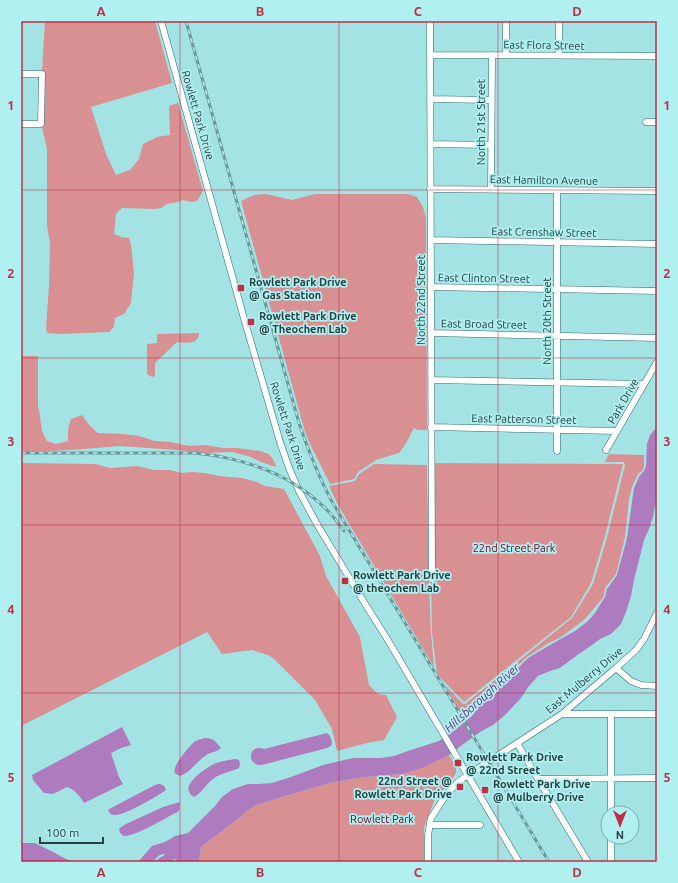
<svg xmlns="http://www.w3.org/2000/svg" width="678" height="883" viewBox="0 0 678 883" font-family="Ubuntu,sans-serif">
<rect width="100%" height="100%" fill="#a4e3e4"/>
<!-- green -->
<path fill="#d99092" d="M45,21H155L172,83L91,107L106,154L116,175L130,170L139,159L143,144L157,137L170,135L169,106L178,103L203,191L197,201L191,202L183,200L178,202L167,204L161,208L155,209L122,208L116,214L114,234L121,237L129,238L131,245L134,273L131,303L124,314L115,318L114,327L109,332L60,334L47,333L46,329L49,286L50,243L47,226V149L42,127H43L44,72H42Z
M266,194L292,200L315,194H408L417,197L423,207L426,218L427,430H418L414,428L405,445L399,453L376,460L358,472L354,479L330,484L310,444L305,432L241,201L254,195Z
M199,333C199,345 185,343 177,342L155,363V376L152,377L147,374V344L157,343V334Z
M21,356H38V406L40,416L42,431L47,441L56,444L68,441V429L71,419L82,415L89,425L98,433L123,434L139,436L155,441L170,442L189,446L206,445L223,448H237L260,451L269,454L274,461L276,467L261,462L251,457L232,452L205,453L178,450L120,446L71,450L26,452L21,450Z
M609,454L644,455V465L643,470L638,474L632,487L629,500L625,537L616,574L605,588L604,596L602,599L584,620L561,637L549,643L527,657L503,679L461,714L445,685L463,704H465L572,618L593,584L606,541L625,465L624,462H605Z
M21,463L96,464L110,468L137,466L154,470H170L182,473L192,472L204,473L220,476L242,478L257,482L265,486L284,489L320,556L326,576L360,637L369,685L378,694L386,695L397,717L384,740L367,743L337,751L332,729L315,700L274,659L268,655L252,650L222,654L207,632L21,726Z
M429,463L623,464L604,540L591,583L571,617L464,702L437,674L432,633Z
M374,464L427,465L428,522V561L431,633L434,667L338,505L329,486L355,481L359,474Z
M449,755L456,767V773L452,780L435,799L424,827V862H199L201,847L239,818L247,811L256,805L329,783L364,777L402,774L415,770L425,767Z"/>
<!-- water -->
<path fill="#ad7bbe" d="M657,427V493L653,517L649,529L644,540L634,580L631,596L626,612L621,624L611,634L600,639L592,645L576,656L560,668L550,671L538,676L529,686L521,698L506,714L493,725L480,732L462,745L449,755L425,767L402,774L364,777L329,783L256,805L247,811L239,818L201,847L199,862H177V860L174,859L170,862H163C165,859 166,857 165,854C156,854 158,860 151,862C145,863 138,862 133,862L139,861L152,846L165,842L175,836L188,833L215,806L222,797L233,789L248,784H259L272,783L291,777L323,765L353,758H381L394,756L408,751L439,741L456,729L472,716L486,697L516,670L528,658L550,645L575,631L588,621L595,613L605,597L607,589L617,575L627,538L634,488L640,475L644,471L646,466L647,444L650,435Z
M122,727L131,745L121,748L111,753L119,777L123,784L84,803C80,796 75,790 67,787L53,794L44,793L33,780L32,775Z
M327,733L330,736L332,742L331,746L327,748L262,765C245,766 249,743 264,749Z
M205,738C214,738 216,742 221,748C217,752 211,752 206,755C198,761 188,774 180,776C178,775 176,774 175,773C171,767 189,747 193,743C196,740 201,739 205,738Z
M235,759L239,760L240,764L239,768C231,772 220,773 213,779C206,784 202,793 194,797C176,787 207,767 216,763C222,761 229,760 235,759Z
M158,784C163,784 165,786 166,790C158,796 123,816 115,815C111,815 110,814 108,810L111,808L153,786Z
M180,802L179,811C165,818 139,835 124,836L121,834L119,830L120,828L126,824L163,807Z
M23,843H35L55,853L64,858L73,862H21V844Z"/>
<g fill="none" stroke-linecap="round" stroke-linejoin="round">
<!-- river -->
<path stroke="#ad7bbe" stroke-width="8" d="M161,862L174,854"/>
<!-- minor casing -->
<g stroke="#2c6a6b" stroke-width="7">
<path id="minor" d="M161,21L245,322L280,442L289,468L299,491L318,526L367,607L386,637L519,862
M430,21C431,207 431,393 432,579
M430,55L657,56
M506,55V21
M559,55V21
M21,74H42L41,124H21
M430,99L491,100
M646,122H657
M431,144L491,145
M430,189L657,191
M491,190L492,55
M431,240L657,244
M431,287L657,291
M431,333L657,338
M432,380L644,384
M431,427L617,431
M606,450L657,362
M557,451V191
M616,668L631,681L641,685L657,686
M562,714H657
M517,743L538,779L657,778
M538,779L588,862
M611,813V714
M430,825H480
M611,837V862
M428,862V835L431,818L446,795L458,782L468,775L562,714L616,668L636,650L644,639L657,613"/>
</g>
<!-- minor -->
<use href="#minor" stroke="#fff" stroke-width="6"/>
<!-- rail casing -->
<g stroke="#6b999a" stroke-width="3">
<path id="rail" d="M186,21L299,423C308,450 318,475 331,500L549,862
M21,453H195C243,458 289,473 324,507C332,514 338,523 344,531"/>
</g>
<!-- rail -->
<use href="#rail" stroke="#b1f0f1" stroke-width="1.5" stroke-dasharray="4.5" stroke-linecap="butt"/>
</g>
<!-- grid -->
<path fill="none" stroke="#bf2f46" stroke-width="1" stroke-opacity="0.55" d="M180,21V862M339,21V862M498,21V862M21,190H657M21,358H657M21,525H657M21,693H657"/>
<!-- markers -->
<g fill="#bf2f46" stroke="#b1f0f1" stroke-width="1.5">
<rect x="237" y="284" width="8" height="8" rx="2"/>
<rect x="247" y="318" width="8" height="8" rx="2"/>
<rect x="341" y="577" width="8" height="8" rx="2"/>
<rect x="454" y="759" width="8" height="8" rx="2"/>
<rect x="456" y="783" width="8" height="8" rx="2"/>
<rect x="481" y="786" width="8" height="8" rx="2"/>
</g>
<g text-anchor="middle" stroke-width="3.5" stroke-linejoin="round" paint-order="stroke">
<!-- street labels -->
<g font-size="11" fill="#274142" stroke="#b1f0f1">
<text transform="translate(544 45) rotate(1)" y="4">East Flora Street</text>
<text transform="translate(198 115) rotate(74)" y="4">Rowlett Park Drive</text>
<text transform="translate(481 122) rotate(-90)" y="4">North 21st Street</text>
<text transform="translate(544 180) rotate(1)" y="4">East Hamilton Avenue</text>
<text transform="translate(544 232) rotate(1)" y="4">East Crenshaw Street</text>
<text transform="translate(484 278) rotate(1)" y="4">East Clinton Street</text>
<text transform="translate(421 300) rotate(-90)" y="4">North 22nd Street</text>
<text transform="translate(547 321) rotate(-90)" y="4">North 20th Street</text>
<text transform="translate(484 324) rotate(1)" y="4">East Broad Street</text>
<text transform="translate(623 401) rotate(-60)" y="4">Park Drive</text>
<text transform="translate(524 419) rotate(1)" y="4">East Patterson Street</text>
<text transform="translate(288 426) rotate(72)" y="4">Rowlett Park Drive</text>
<text transform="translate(584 680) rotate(-40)" y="4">East Mulberry Drive</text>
</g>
<!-- poi labels -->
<g font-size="11" font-weight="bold" fill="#274142" stroke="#b1f0f1" text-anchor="start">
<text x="249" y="286">Rowlett Park Drive<tspan x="249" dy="13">@ Gas Station</tspan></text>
<text x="259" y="320">Rowlett Park Drive<tspan x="259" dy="13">@ Theochem Lab</tspan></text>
<text x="353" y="579">Rowlett Park Drive<tspan x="353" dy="13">@ theochem Lab</tspan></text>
<text x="466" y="761">Rowlett Park Drive<tspan x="466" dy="13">@ 22nd Street</tspan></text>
<text x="452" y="785" text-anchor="end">22nd Street @<tspan x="452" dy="13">Rowlett Park Drive</tspan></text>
<text x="493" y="788">Rowlett Park Drive<tspan x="493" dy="13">@ Mulberry Drive</tspan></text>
</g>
<!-- park labels -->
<g font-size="11" fill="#72001e" stroke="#b1f0f1">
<text x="514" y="552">22nd Street Park</text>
<text x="382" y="823">Rowlett Park</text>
</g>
<!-- water labels -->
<g font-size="12" font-style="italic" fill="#67297a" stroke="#b1f0f1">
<text transform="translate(482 698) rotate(-42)" y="4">Hillsborough River</text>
</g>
</g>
<!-- border -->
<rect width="678" height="883" fill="none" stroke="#b1f0f1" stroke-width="44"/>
<!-- north arrow -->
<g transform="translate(620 825) rotate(180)"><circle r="19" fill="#b1f0f1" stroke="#7aaaab"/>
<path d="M0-3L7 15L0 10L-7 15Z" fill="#bf2f46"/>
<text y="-6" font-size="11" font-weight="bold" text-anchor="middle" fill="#274142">N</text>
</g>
<!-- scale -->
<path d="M40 837v6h63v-6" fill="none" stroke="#274142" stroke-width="2"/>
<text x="46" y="837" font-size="12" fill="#274142" stroke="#b1f0f1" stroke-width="3" paint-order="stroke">100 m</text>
<rect x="22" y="22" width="634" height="839" fill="none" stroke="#bf2f46" stroke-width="1.5"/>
<g font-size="13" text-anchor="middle" font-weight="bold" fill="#bf2f46">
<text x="101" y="16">A</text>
<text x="260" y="16">B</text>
<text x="418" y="16">C</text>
<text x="577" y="16">D</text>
<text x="11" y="110">1</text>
<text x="667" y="110">1</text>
<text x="11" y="278">2</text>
<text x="667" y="278">2</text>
<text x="11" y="446">3</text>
<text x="667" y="446">3</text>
<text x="11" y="614">4</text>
<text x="667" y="614">4</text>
<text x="11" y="782">5</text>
<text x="667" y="782">5</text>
<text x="101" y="877">A</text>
<text x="260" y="877">B</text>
<text x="418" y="877">C</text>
<text x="577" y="877">D</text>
</g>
</svg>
